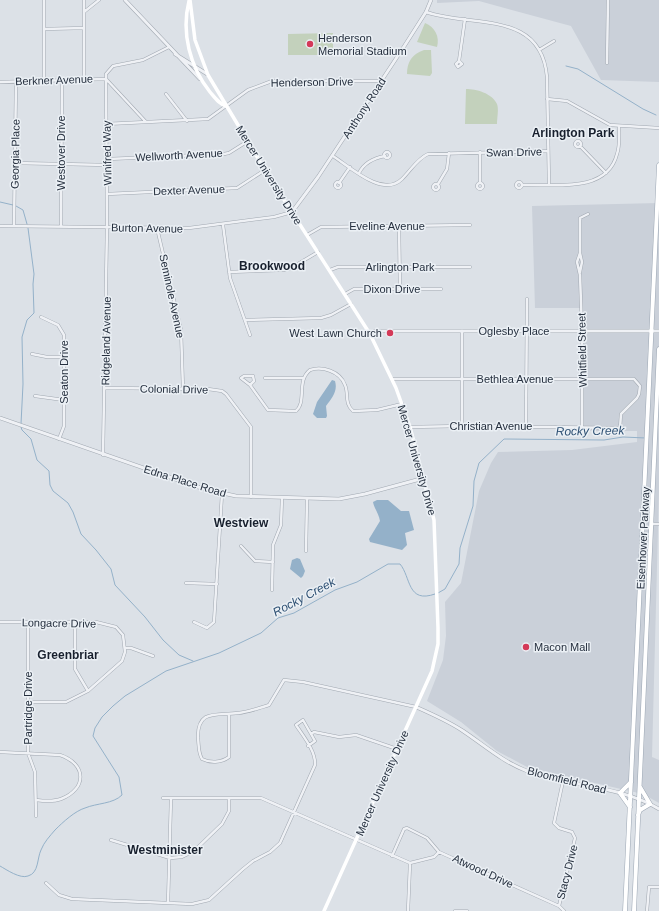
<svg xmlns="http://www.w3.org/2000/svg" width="659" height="911" viewBox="0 0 659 911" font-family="Arial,sans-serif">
<rect width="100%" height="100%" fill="#dce1e7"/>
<!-- built -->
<path fill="#cad0d9" d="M437,0H659V82L601,80L571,26L479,1L437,3Z
M659,203V491L652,757L659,760V803L643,794L529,768L497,751L461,722L427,701L443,660L446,636L445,602L461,583L479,491L491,463L498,452L572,450L637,442V431H584L583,308H535L532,206Z"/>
<!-- green -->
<path fill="#c3d1bc" d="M425,23C435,27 440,37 437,47L417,42Z
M333,33V55H288V34Z
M424,50H431L432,73L430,76L407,74C407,62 412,54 424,50Z
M466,89C476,89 492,93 497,104C499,109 497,118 497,124H465Z"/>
<!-- water -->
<path fill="#94b1c9" d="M332,380L335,381C338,391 332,398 326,406L327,416L326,418H317L313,414L317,402Z
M377,500H388L401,511H409L414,530L405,533L407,545L402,550L370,542L369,539L380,521C379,514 374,508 373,502Z
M297,558L300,559L305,571L303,576L301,578L290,569L292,560Z"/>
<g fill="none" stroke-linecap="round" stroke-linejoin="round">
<!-- stream -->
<path stroke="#94b1c9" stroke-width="1" d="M566,66L578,69L643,109L656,115
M0,202L13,205
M16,206L23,210L27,224
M21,424L23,384L22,337L27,320L34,313L33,284L34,274L28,228
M21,427L22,430L31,439L37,460L49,471L50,485L53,491L68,503L73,512L81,534L96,550L111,569L115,585L145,617L163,640L179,655L193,661
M438,593L445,589L459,564L460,548L473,506L474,481L479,463L504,439L604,440L623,437L646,438
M0,866C7,870 20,879 28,876C39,873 37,858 41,850C44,842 50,836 55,830C63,822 75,811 85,808C97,803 113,804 122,795L119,777L93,736L95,728L102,717L113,706L125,696L166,671L219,653L261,633L278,618L294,613L335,590L357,582L388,564H400C411,577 407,604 435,594"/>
<!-- minor casing -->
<g stroke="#a1a8b1" stroke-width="3.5">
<path id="minor" d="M44,0V81
M84,0V79
M84,12L99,0
M426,12C471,28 541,9 547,77L549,184
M44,29L84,28
M539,50L554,41
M459,61L462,64L458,67L456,64L459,61L465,19
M607,63L608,0
M106,79L146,122
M0,82L106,79
M166,94L187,121
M547,99L567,101L610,125L659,128
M106,124L208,119L248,90L272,81H381
M575 144a3 3 0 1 1 6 0a3 3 0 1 1-6 0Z
M580,146L606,173
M480,152V183
M384 155a3 3 0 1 1 6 0a3 3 0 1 1-6 0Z
M333,156C350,167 383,198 402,179C411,170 417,159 428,154L548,151
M108,159L224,154L229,153L248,141
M15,163L107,165
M359,173C364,163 374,158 385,156
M335 185a3 3 0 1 1 6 0a3 3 0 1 1-6 0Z
M516 185a3 3 0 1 1 6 0a3 3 0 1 1-6 0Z
M339,183L350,167
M477 186a3 3 0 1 1 6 0a3 3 0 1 1-6 0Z
M438,184L447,169L449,153
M433 187a3 3 0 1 1 6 0a3 3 0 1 1-6 0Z
M522,185C553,184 607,194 617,154C620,146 619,136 619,127
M107,194L237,188L265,170
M14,225L16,82
M223,225L230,278L250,335
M0,226L189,228L274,217L292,212
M61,226L62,80
M399,226L400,289
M157,228L181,330L183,389
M307,235L321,227L470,225
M580,253L582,262L580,272
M330,270L338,267H470
M229,272L284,270L291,268L318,252
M345,294L354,289H441
M41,317L58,325L64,335V426L59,439
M246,320L321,318L331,315L351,304
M32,354L47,357H65
M244,376H253L254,381L250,385L241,378Z
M265,378H302
M393,379H634L640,386L639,394L637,398L621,414L620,428
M250,385L268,410L296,411C307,402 296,381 310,370C322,366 340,371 345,385C349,394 344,403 353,411L377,410L402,404
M105,388L208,389L222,391L226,394L251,427V497
M35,396L64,400
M462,426V331
M410,427L462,426L623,428
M526,427L527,299
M582,427V330L580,275L577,262L580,253V218L588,214
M103,455L107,227L106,74L113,66L143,60L169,47
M652,524H659
M241,546L255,561L273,562
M306,551L307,499
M186,583L217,584
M272,590L273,545L281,525L282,498
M0,622H96L116,627L123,635L125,652L122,661L88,691L66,702H28
M28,622V753L35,772L36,816
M194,622L207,628L214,622L222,494
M75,623V669L88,691
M125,648H131L153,656
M229,714V757C221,763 210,763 202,759C198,752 199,746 198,738C197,708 218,716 238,713C249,712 259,708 269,705L284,680L303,682L416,707
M311,734L314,732L339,737L356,735L397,749
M0,752L60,755C87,764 87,789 61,799C53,802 44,801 36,800
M163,798H261L410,863L434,857L439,852
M111,840L170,858L182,857L194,851L222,824L229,811V798
M439,852L559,906L564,911
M392,856L404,829L407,828L427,838L439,852
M46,883L59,895L72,899L192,904L209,900L243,869L253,861L270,852L280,843L315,765C316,751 303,736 296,725L303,720L315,741L308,746
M168,903L171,799
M559,906L575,838L572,832L559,828L554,823L563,781
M408,911L410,864
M455,911H467
M647,911L649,887H659"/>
</g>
<!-- tertiary casing -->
<g stroke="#a1a8b1" stroke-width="4">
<path id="tertiary" d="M125,0L200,79
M175,54L207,74
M292,212L318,177L405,45L426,12L431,0
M370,334L375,331H659
M0,418L204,489L236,496L339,499L365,494L424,478
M416,707C432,714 448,721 463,731C484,745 503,762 527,771C570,787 619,785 659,809"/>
</g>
<!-- primary casing -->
<g stroke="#9ba6b3" stroke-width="5">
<path id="primary" d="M630,807L620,793L631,782
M638,815L640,810L650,804L640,787
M625,911L659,165
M634,911L659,349"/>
</g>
<!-- minor -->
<use href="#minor" stroke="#eff1f5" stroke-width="2.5"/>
<!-- tertiary -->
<use href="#tertiary" stroke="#eff1f5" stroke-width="3"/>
<!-- secondary -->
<path stroke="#fff" stroke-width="3.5" d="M190,0L195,40L208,75L265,170L370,334L396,388L410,427L434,520L438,628V644L432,671L324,911
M189,1C181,33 190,67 210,92C215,98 219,104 226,106"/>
<!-- primary -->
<use href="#primary" stroke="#fff" stroke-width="4"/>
</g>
<!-- markers -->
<g fill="#d43958" stroke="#ebf0f5" stroke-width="1.5">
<circle cx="310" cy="44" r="4"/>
<circle cx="390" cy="333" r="4"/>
<circle cx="526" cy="647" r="4"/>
</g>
<g text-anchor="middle" stroke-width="3" stroke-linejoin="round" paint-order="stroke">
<!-- poi labels -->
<g font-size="11" fill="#252f3e" stroke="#ebf0f5" text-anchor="start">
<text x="318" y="42">Henderson<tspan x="318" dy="13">Memorial Stadium</tspan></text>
<text x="382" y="337" text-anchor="end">West Lawn Church</text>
<text x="534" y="651">Macon Mall</text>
</g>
<!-- street labels -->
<g font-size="11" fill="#252f3e" stroke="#ebf0f5">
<text transform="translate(54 80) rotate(-2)" y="4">Berkner Avenue</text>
<text transform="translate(312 82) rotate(-1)" y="4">Henderson Drive</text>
<text transform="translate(364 108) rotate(-57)" y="4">Anthony Road</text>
<text transform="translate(514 152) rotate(-1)" y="4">Swan Drive</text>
<text transform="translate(61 153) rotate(-90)" y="4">Westover Drive</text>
<text transform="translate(107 153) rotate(-91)" y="4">Winifred Way</text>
<text transform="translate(15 154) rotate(-89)" y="4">Georgia Place</text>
<text transform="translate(179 155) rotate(-3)" y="4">Wellworth Avenue</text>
<text transform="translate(269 175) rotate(58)" y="4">Mercer University Drive</text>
<text transform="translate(189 190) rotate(-2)" y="4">Dexter Avenue</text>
<text x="387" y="230">Eveline Avenue</text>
<text transform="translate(147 228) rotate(1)" y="4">Burton Avenue</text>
<text x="400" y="271">Arlington Park</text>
<text x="392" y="293">Dixon Drive</text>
<text transform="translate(172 296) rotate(78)" y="4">Seminole Avenue</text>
<text x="514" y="335">Oglesby Place</text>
<text transform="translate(106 341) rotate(-89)" y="4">Ridgeland Avenue</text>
<text transform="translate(582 350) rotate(-91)" y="4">Whitfield Street</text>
<text transform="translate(64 372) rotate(-90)" y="4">Seaton Drive</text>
<text x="515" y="383">Bethlea Avenue</text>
<text transform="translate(174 389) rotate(1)" y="4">Colonial Drive</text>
<text x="491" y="430">Christian Avenue</text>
<text transform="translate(417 460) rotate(74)" y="4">Mercer University Drive</text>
<text transform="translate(185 481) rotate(17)" y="4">Edna Place Road</text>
<text transform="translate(643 538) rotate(-87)" y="4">Eisenhower Parkway</text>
<text transform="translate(59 623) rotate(1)" y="4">Longacre Drive</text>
<text transform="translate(28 708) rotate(-90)" y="4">Partridge Drive</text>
<text transform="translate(567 780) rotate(14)" y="4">Bloomfield Road</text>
<text transform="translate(382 783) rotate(-66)" y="4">Mercer University Drive</text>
<text transform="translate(483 871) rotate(25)" y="4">Atwood Drive</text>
<text transform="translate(567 872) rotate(-76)" y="4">Stacy Drive</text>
</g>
<!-- neighbourhood labels -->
<g font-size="12" font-weight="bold" fill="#18202e" stroke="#ebf0f5">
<text x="573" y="137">Arlington Park</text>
<text x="272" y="270">Brookwood</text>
<text x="241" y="527">Westview</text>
<text x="68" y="659">Greenbriar</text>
<text x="165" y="854">Westminister</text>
</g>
<!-- water labels -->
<g font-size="12" font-style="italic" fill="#2e5073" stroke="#ebf0f5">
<text transform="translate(590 431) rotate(-1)" y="4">Rocky Creek</text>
<text transform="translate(304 597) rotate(-28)" y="4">Rocky Creek</text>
</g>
</g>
</svg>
